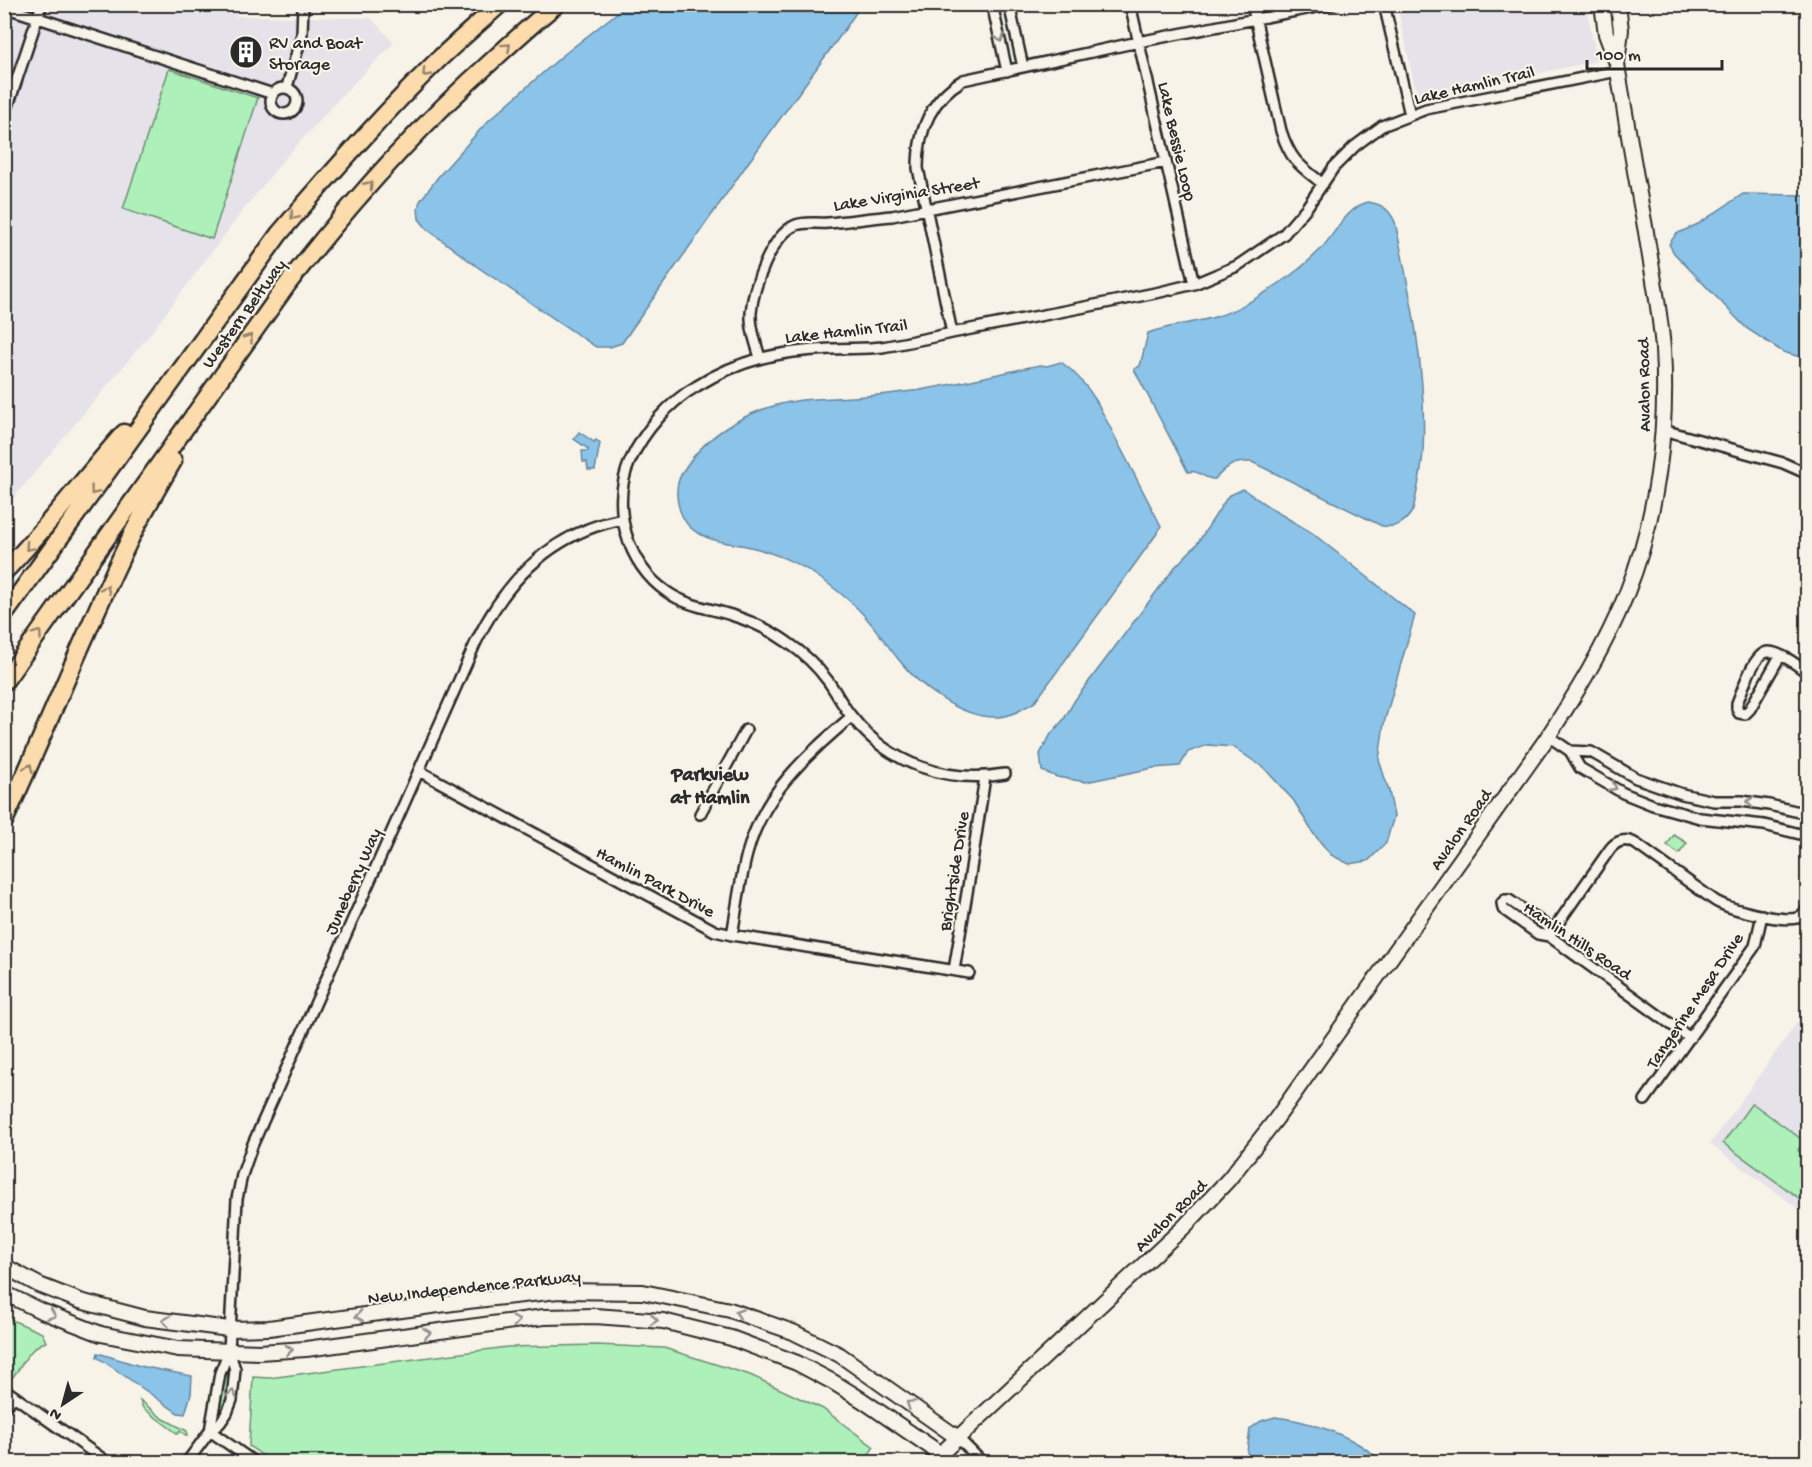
<svg xmlns="http://www.w3.org/2000/svg" width="1812" height="1467" viewBox="0 0 1812 1467" font-family="'Gochi Hand',sans-serif">
<rect width="100%" height="100%" fill="#f7f3e8"/>
<filter id="ink" filterUnits="userSpaceOnUse"><feTurbulence type="fractalNoise" baseFrequency=".0167" numOctaves="2"/><feDisplacementMap in="SourceGraphic" scale="12" xChannelSelector="R" yChannelSelector="G"/><feConvolveMatrix kernelMatrix="1 2 1 2 8 2 1 2 1" color-interpolation-filters="sRGB"/></filter>
<g filter="url(#ink)">
<!-- built -->
<path fill="#e5e2e9" d="M236,4V16L371,18L394,43L347,90L286,157L244,209L151,333L5,508V5Z
M1397,5H1586L1597,61L1426,96L1418,92L1415,87Z
M1807,1009V1215L1710,1144Z"/>
<!-- green -->
<path fill="#adf0ba" stroke="#6c8e72" stroke-width="1.5" d="M169,69L258,98L212,239L123,209Z
M1674,835L1687,843L1679,854L1667,845Z
M1752,1103L1804,1141L1798,1150L1807,1157V1204L1723,1143Z
M5,1317L42,1333L46,1342C28,1346 22,1369 9,1381L5,1377Z
M597,1345L664,1348L750,1375L823,1409L874,1447L863,1462H272L249,1446L253,1377L269,1378L507,1347Z
M227,1374C232,1388 224,1407 217,1420L216,1419L221,1402L224,1375Z
M140,1400L162,1418L187,1431V1436L180,1431L178,1434L143,1408Z"/>
<!-- water -->
<path fill="#8bc3e9" stroke="#65869d" stroke-width="1.5" d="M627,5H861L845,29L748,163L622,343L610,347H596L479,268L427,229L419,219L418,208L420,201L438,177L487,122L562,56Z
M1743,194L1807,195V359L1783,352L1746,328L1674,253L1669,244L1676,234L1698,224Z
M1368,202C1382,204 1389,209 1395,222C1411,297 1427,374 1423,451C1422,471 1417,491 1413,510C1405,523 1397,528 1382,526L1252,462C1233,461 1227,466 1215,479C1204,480 1199,469 1188,472L1134,369L1140,366L1148,333C1170,325 1193,323 1215,317C1239,310 1261,296 1281,282C1295,273 1308,262 1320,250C1335,234 1346,208 1368,202Z
M1061,362C1077,373 1087,386 1097,402L1161,526L1158,532L1035,702C1023,709 1012,716 998,717C962,719 920,687 899,660C885,643 874,625 859,610C846,597 832,586 817,576C797,562 770,551 746,546C729,543 713,542 698,533C679,523 671,492 682,473C707,431 755,406 802,400C823,398 845,398 866,396C884,395 902,392 920,390C960,384 1000,373 1040,365L1047,366Z
M579,432L594,442L596,440L600,443L595,470H588L587,462H583L582,451H588V449L574,439Z
M1243,489L1275,511L1311,532L1415,615L1384,723L1379,760L1389,791L1394,816L1386,843L1368,861L1349,864L1331,855L1313,833L1294,801L1264,768L1233,747L1208,745L1188,752L1180,766L1153,768L1086,782L1057,777L1042,771L1040,754L1051,734L1064,719L1075,700L1175,567L1197,544L1228,496Z
M98,1353L140,1366L192,1376L191,1394L185,1414L178,1413L106,1363L97,1357Z
M1275,1417C1303,1420 1335,1430 1360,1445C1368,1450 1376,1457 1383,1462H1249L1247,1452L1250,1429L1261,1421Z"/>
<g fill="none" stroke-linecap="round" stroke-linejoin="round">
<!-- minor casing -->
<g stroke="#2b2b2b" stroke-width="14">
<path id="minor" d="M992,4L1007,71
M1009,4L1023,67
M1130,4L1194,284
M1252,4L1281,131C1291,161 1299,165 1323,184
M1384,4L1410,115
M4,7L273,94
M287,87L302,34L303,4
M271 101a13 13 0 1 1 26 0a13 13 0 1 1-26 0Z
M4,118L42,4
M952,333L918,168C918,131 931,99 963,80L1138,42L1332,4
M760,358C756,343 750,328 751,313C753,288 771,235 796,225C806,221 817,224 828,223C849,221 871,218 892,216L1166,162
M1663,430L1783,463L1808,474
M1780,656L1750,709L1745,714L1739,713L1737,709V703C1742,692 1754,651 1769,652C1782,653 1797,665 1808,673
M1548,736L1570,751L1580,768L1623,793L1653,805L1700,818L1764,825L1808,836
M1570,751L1591,752L1636,778L1682,794L1714,801H1742L1769,805L1808,814
M419,771L715,931L732,935L969,973
M1005,774C948,784 889,764 853,718C843,707 837,693 828,681C817,666 802,652 787,642C770,630 751,621 731,615C709,608 687,606 667,592C627,565 610,506 630,461C644,431 669,402 697,386C740,359 781,351 831,349C848,348 866,349 882,347C912,342 942,335 971,329C1034,317 1097,305 1160,292L1194,284L1237,266L1284,234L1307,207L1334,167L1355,146L1382,126L1426,109L1618,71
M700,814L746,730
M1553,930L1509,900H1505L1502,903L1503,909L1538,934L1549,936L1690,1038
M732,935C737,908 740,880 747,854C763,793 806,756 851,717
M1549,936L1610,849C1617,840 1626,838 1636,844L1714,900C1727,909 1781,922 1797,918C1802,916 1804,913 1808,909
M954,970L970,875L985,777
M1645,1100L1755,946L1762,915
M4,1389L107,1462
M4,1408L14,1396
M210,1431L220,1373L229,1351L237,1199L242,1175L252,1146L476,642C506,580 553,532 623,519
M210,1431L254,1462
M958,1438L982,1462
M941,1454L952,1462
M187,1462L210,1431L220,1423L227,1413L232,1400L235,1369L229,1351"/>
</g>
<!-- secondary casing -->
<g stroke="#2b2b2b" stroke-width="18">
<path id="secondary" d="M1602,4L1606,34L1616,61
M4,1266L39,1285L80,1301L145,1318L229,1329L269,1328L468,1301L558,1291L643,1292L730,1310L793,1332L840,1355L958,1438
M4,1293L39,1310L101,1334L178,1349L259,1352L306,1349L544,1317L595,1316L663,1321L731,1338L797,1363L833,1382L862,1400L941,1454
M932,1462L1185,1226L1229,1179L1276,1119L1545,741C1576,694 1605,647 1626,595C1657,518 1668,432 1663,349C1660,310 1652,271 1646,232C1636,179 1627,125 1618,71L1617,63L1621,30L1618,4"/>
</g>
<!-- motorway casing -->
<g stroke="#2b2b2b" stroke-width="21">
<path id="motorway" d="M4,572C47,528 83,479 124,433
M4,615L279,234C330,174 382,115 438,60C458,41 479,23 500,4
M4,682L289,282C351,202 418,127 494,59C515,40 535,21 557,4
M4,821C47,729 84,633 129,541C142,514 158,487 173,461"/>
</g>
<!-- minor -->
<use href="#minor" stroke="#f7f3e8" stroke-width="9"/>
<!-- secondary -->
<use href="#secondary" stroke="#f7f3e8" stroke-width="14"/>
<!-- motorway -->
<use href="#motorway" stroke="#fcdcac" stroke-width="16"/>
</g>
<!-- one-way arrows -->
<defs><path id="oneway-chevron" d="M-2-3.5L2.5 0L-2 3.5" fill="none" stroke-width="1.6" stroke-linecap="round" stroke-linejoin="round" transform="scale(1.5)"/></defs>
<g stroke="#918f8a">
<use href="#oneway-chevron" transform="translate(1000 38) rotate(77)"/>
<use href="#oneway-chevron" transform="translate(1613 787) rotate(28)"/>
<use href="#oneway-chevron" transform="translate(1750 802) rotate(-174)"/>
<use href="#oneway-chevron" transform="translate(739 1313) rotate(-161)"/>
<use href="#oneway-chevron" transform="translate(52 1315) rotate(21)"/>
<use href="#oneway-chevron" transform="translate(359 1316) rotate(172)"/>
<use href="#oneway-chevron" transform="translate(654 1320) rotate(5)"/>
<use href="#oneway-chevron" transform="translate(166 1321) rotate(-172)"/>
<use href="#oneway-chevron" transform="translate(516 1321) rotate(-8)"/>
<use href="#oneway-chevron" transform="translate(427 1333) rotate(-8)"/>
<use href="#oneway-chevron" transform="translate(289 1350) rotate(-4)"/>
<use href="#oneway-chevron" transform="translate(232 1394) rotate(-78)"/>
<use href="#oneway-chevron" transform="translate(910 1404) rotate(-145)"/>
</g>
<g stroke="#94846c">
<use href="#oneway-chevron" transform="translate(507 47) rotate(-42)"/>
<use href="#oneway-chevron" transform="translate(426 73) rotate(134)"/>
<use href="#oneway-chevron" transform="translate(369 185) rotate(-48)"/>
<use href="#oneway-chevron" transform="translate(294 216) rotate(130)"/>
<use href="#oneway-chevron" transform="translate(249 338) rotate(-54)"/>
<use href="#oneway-chevron" transform="translate(94 491) rotate(126)"/>
<use href="#oneway-chevron" transform="translate(29 547) rotate(133)"/>
<use href="#oneway-chevron" transform="translate(106 589) rotate(-65)"/>
<use href="#oneway-chevron" transform="translate(38 634) rotate(-55)"/>
<use href="#oneway-chevron" transform="translate(29 768) rotate(-65)"/>
</g>
</g>
<!-- icons -->
<defs>
<g id="building-disc" transform="scale(1.725)"><circle r="9.5" fill="#2b2b2b" stroke="#f7f3e8"/><path d="M-4-6H4V6H1V3H-1V6H-4ZM-2.5-4.3h1.7v1.8h-1.7ZM.8-4.3h1.7v1.8H.8ZM-2.5-1h1.7V.8h-1.7ZM.8-1h1.7V.8H.8Z" fill="#fff"/></g>
</defs>
<g fill-rule="evenodd">
<use href="#building-disc" x="246" y="52"/>
</g>
<g text-anchor="middle" stroke-width="4.5" stroke-linejoin="round" paint-order="stroke">
<!-- poi labels -->
<g font-size="18" fill="#2b2b2b" stroke="#f7f3e8" text-anchor="start">
<text x="269" y="48">RV and Boat<tspan x="269" dy="21">Storage</tspan></text>
</g>
<!-- street labels -->
<g font-size="18" fill="#2b2b2b" stroke="#f7f3e8">
<text transform="translate(1474 84) rotate(-13)" y="6">Lake Hamlin Trail</text>
<text transform="translate(1178 141) rotate(77)" y="6">Lake Bessie Loop</text>
<text transform="translate(906 193) rotate(-9)" y="6">Lake Virginia Street</text>
<text transform="translate(243 313) rotate(-54)" y="6">Western Beltway</text>
<text transform="translate(846 330) rotate(-6)" y="6">Lake Hamlin Trail</text>
<text transform="translate(1643 385) rotate(-91)" y="6">Avalon Road</text>
<text transform="translate(1460 829) rotate(-55)" y="6">Avalon Road</text>
<text transform="translate(953 871) rotate(-81)" y="6">Brightside Drive</text>
<text transform="translate(352 881) rotate(-66)" y="6">Juneberry Way</text>
<text transform="translate(656 881) rotate(28)" y="6">Hamlin Park Drive</text>
<text transform="translate(1578 940) rotate(34)" y="6">Hamlin Hills Road</text>
<text transform="translate(1694 1000) rotate(-56)" y="6">Tangerine Mesa Drive</text>
<text transform="translate(1170 1215) rotate(-45)" y="6">Avalon Road</text>
<text transform="translate(474 1286) rotate(-6)" y="6">New Independence Parkway</text>
</g>
<!-- neighbourhood labels -->
<g font-size="20" font-weight="bold" fill="#2b2b2b" stroke="#f7f3e8">
<text x="710" y="780">Parkview<tspan x="710" dy="23">at Hamlin</tspan></text>
</g>
</g>
<!-- margin -->
<rect width="1812" height="1467" fill="none" stroke="#f7f3e8" stroke-width="24"/>
<rect x="12" y="12" width="1788" height="1443" fill="none" stroke="#2b2b2b" stroke-width="2" filter="url(#ink)"/>
<!-- north arrow -->
<g transform="translate(63 1404) rotate(216)" stroke="#f7f3e8" stroke-width="4.5" paint-order="stroke">
<path d="M0-4.5L10 22L0 15L-10 22Z" fill="#2b2b2b"/>
<text y="-9" font-size="16" font-weight="bold" text-anchor="middle" fill="#2b2b2b">N</text>
</g>
<!-- scale -->
<path d="M1587 60v9h135v-9" fill="none" stroke="#2b2b2b" stroke-width="3"/>
<text x="1596" y="60" font-size="18" fill="#2b2b2b" stroke="#f7f3e8" stroke-width="4.5" paint-order="stroke">100 m</text>
</svg>
